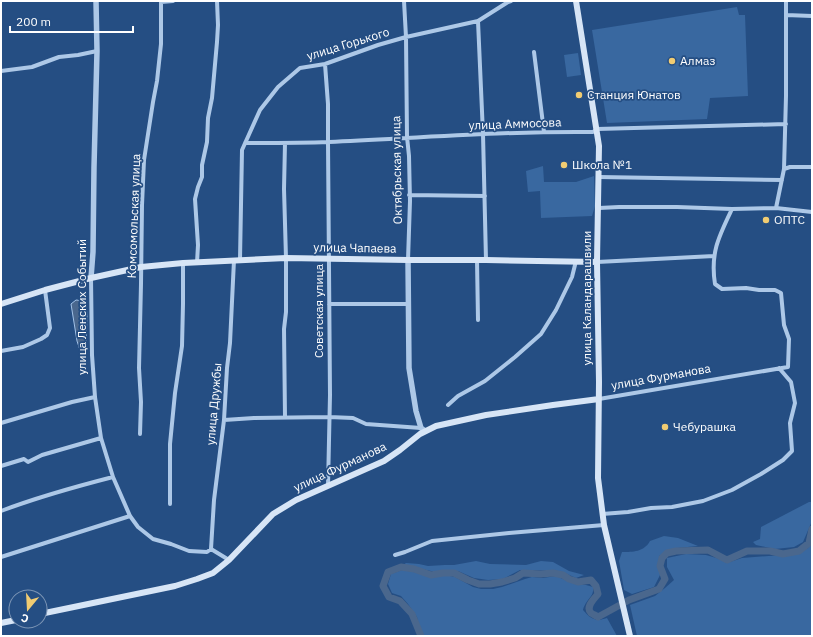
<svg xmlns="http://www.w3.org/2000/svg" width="813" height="637" viewBox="0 0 813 637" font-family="'IBM Plex Sans',sans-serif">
<rect width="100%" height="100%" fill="#254e83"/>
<!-- green -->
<path fill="#3968a0" d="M737,7L739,15H745L748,96L710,98L707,119L607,123L592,30Z
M578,53L581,75L567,77L564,55Z
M543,166L544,182H576L594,176L595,206L592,216L541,218L540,191L528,192L526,171Z
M809,502H812V521L803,542L794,547L775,549L756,545L753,542L760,539L761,527Z
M664,536L678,538L698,546L677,548L659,556L660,575L654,587L632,594L624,590L619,561L622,552C633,552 644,552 650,541Z
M812,540V636H637L630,605L655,596L665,588L674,580L667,567V558L686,554L706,555L730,562L742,558L796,554L808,548Z
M476,561L490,564L526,565L541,561L553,562L569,571L584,575L576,578L565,573L556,571L534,570H520L503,579L488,580L474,578L458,571H431L403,565L406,563L419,564L428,566L445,565H454Z
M402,570L425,574L429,576L435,577L445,575L455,577L473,587L481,589H493L502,587L525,579L532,577L543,578L556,576L575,584L586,585L593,587C594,595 590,597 586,603C585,604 583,609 583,610C591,619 595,622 607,618L617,636H424L419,627L417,617L408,604L401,596L392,593L388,584L391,574Z"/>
<!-- water -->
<path fill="#4a678d" stroke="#a2c2e8" d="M76,300L85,301L87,314L86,348L81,353L77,341L71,304Z"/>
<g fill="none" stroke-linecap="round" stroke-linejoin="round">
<!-- river -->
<path stroke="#4a678d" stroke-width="7" d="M421,636L412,614L400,601L389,597L383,586L388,572L401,567L414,569L431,575L443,573H454L468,580L479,584H490L502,582L515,578L523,573L541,574L553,573L563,575L569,579L578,582L591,580L596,586L598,594C594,599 585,607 591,613C592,614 597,616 598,617L629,600L659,589L665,579L660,566L662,558L667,553L676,551L708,550L727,560L747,551H770L783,554L799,551L809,543L812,529"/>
<!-- minor -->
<path stroke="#adc8e7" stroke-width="4" d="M404,1L406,37L407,137L409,156L410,201L408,260
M161,2L173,1
M786,15L812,16
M478,21L483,134L486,260
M534,52L544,132
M325,64L328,104V142L330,395L328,486
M1,71L32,67L59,57L78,55L97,51
M245,143C273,143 301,143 329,142C417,138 505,131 593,132L597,129L786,124
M784,169L790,167H812
M599,177L782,180
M409,195L485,196
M599,208L619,207H677L732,209L776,208L812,212
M776,208L784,169L786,96V1
M240,260L242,150L260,110L278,87L300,68L325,64L378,45L406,37L478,21L508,2L511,1
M477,260L478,320
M597,262L714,256
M197,263L198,245L195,199L198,187L202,177V165L207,142L208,118L212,98L217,42L218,25L217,1
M91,278L92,355L95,397L101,438L113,477L130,516L138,527L153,539L171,544L189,551L207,552L211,549L229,560
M329,304H408
M1,351L23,347L41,339L47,335L50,328L45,290
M599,399L788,367L789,339L784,325L781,293L775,290H759L746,288L722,289L715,284C710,253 719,236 732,209
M448,405L458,396L485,381L515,357L541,334L556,310L572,277L576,261
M285,417L284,329L286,312V258L284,189L285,143
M224,420L254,418L329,417L353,418L366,424L421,428
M1,423L72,402L95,397
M140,434L141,402L139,368L141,284L142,205L144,160L153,102L157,81L161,44V1
M1,466L24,459L28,462L42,455L101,438
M170,504V444L175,393L182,346L183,304V263
M1,511C38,497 74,487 113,477
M602,514L628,512L651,508L672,507L703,501L732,490L761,474L783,460L792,451L790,423L795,403L791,382L779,368
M211,549L214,500L224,420L227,368L230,343L234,260
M395,555L405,552L432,541L509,533L604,525
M1,557L130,516"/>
<!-- tertiary -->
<path stroke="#adc8e7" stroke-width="5.5" d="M408,260L409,368L416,411L421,428L425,431
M91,278L93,252L94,167L97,51L96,1"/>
<!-- secondary -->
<path stroke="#d7e5f6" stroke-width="6" d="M576,1L599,146L597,262L599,382L598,478L604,525L630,636
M1,304L45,290L91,278L141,267L183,263L286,258L408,260H486L597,262
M40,614L175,586L197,579L213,573L229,560L273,514L296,500L384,461L400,450L420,434L436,426L486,415L553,405L599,399
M1,623L16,620"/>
</g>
<!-- markers -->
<g fill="#f1cc72" stroke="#254e83" stroke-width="1.5">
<circle cx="672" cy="61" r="4"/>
<circle cx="579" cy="95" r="4"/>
<circle cx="564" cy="165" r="4"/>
<circle cx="766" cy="220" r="4"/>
<circle cx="665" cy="427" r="4"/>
</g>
<g text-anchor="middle" stroke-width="3.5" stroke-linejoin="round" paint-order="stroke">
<!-- street labels -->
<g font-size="12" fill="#fff" stroke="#254e83">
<text transform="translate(348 44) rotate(-17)" y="4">улица Горького</text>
<text transform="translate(515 124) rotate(-2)" y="4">улица Аммосова</text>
<text transform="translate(397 170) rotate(-91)" y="4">Октябрьская улица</text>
<text transform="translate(134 216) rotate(-88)" y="4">Комсомольская улица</text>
<text transform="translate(355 248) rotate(1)" y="4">улица Чапаева</text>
<text transform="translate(587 298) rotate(-90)" y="4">улица Каландарашвили</text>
<text transform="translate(82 307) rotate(-90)" y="4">улица Ленских Событий</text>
<text transform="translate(319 311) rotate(-90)" y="4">Советская улица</text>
<text transform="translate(661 377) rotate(-10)" y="4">улица Фурманова</text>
<text transform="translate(214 404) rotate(-85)" y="4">улица Дружбы</text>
<text transform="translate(340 467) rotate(-25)" y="4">улица Фурманова</text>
</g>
<!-- poi labels -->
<g font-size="12" fill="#fff" stroke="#254e83" text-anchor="start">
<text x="680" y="65">Алмаз</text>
<text x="587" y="99">Станция Юнатов</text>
<text x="572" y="169">Школа №1</text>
<text x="774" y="224">ОПТС</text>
<text x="673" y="431">Чебурашка</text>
</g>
</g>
<!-- border -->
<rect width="813" height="637" fill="none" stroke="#ffffff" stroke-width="4"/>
<!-- north arrow -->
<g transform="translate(28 609) rotate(198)"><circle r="19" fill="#254e83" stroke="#7c95b5"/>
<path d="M0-3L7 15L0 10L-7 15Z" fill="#f1cc72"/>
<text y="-6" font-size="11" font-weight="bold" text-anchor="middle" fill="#ffffff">С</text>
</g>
<!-- scale -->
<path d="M10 26v6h123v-6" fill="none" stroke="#ffffff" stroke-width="2"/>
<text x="16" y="26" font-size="12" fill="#ffffff" stroke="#254e83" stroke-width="3" paint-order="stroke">200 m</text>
</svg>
